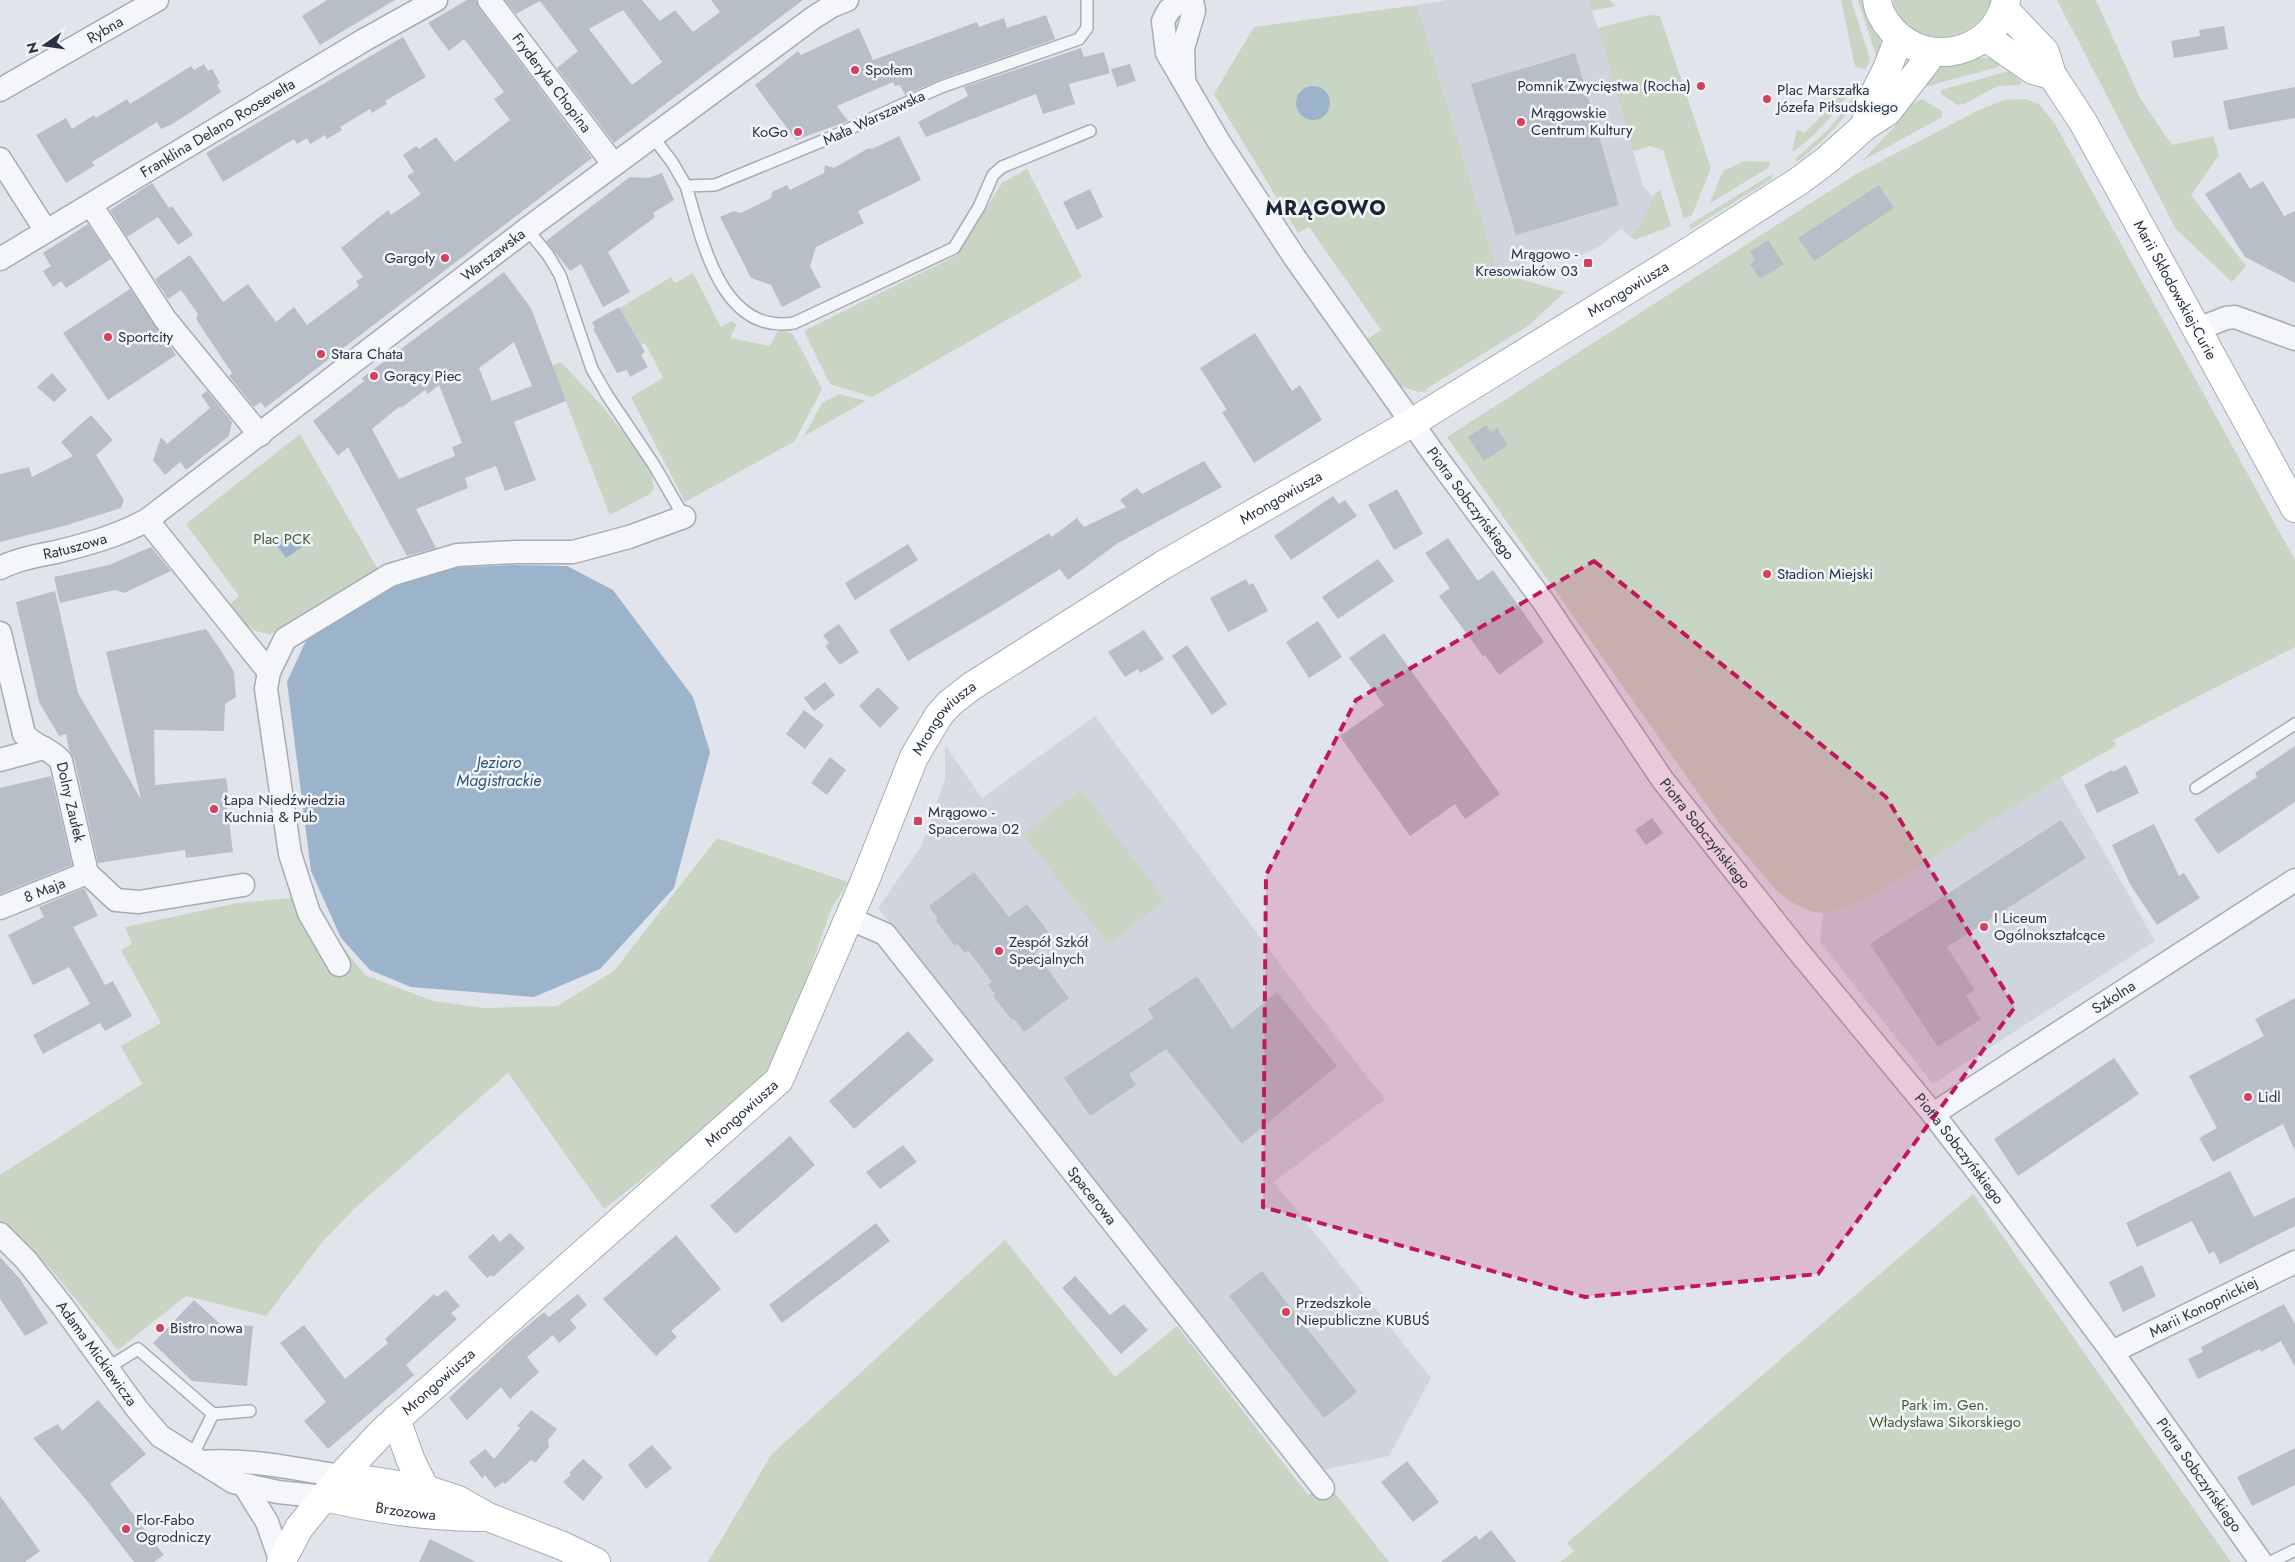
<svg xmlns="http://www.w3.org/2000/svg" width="2295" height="1562" viewBox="0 0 2295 1562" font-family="Jost,sans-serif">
<rect width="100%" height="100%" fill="#e1e5eb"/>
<!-- built -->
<path fill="#cfd4dd" d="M1448,0H1588L1598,28L1643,186L1653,196L1642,223L1631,237L1621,229L1600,246L1579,256L1557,259L1528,258L1521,280L1498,273L1417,5Z
M1095,716L1310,1004L1385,1099L1274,1182L1431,1378L1389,1456L1319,1471L878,908L922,845L945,779V745L982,798Z
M2061,777L2155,941L1933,1084L1820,942L1823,913L1842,909L1869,898Z"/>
<!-- green -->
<path fill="#c7d5c2" d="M1588,0H1610L1616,6L1591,11Z
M1841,0H1851L1870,59L1866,69L1855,67Z
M1858,0H1866C1872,16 1888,42 1877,59Z
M1893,0H1991C1976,48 1903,51 1893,0Z
M2057,0H2096L2140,98L2172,145L2213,136L2219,155L2191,195L2246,266L2232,282L2176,229Z
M1417,5L1498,273L1565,292L1528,326L1426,389L1428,391L1418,392L1400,386L1367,339L1381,330L1309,227L1298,233L1214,94L1254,27Z
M1649,15L1660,16L1711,168L1692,215L1684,219L1663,150L1650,146L1633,151L1598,28Z
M1974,58H1989L2001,61L1998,67L1928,86L1921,82L1938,67Z
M2009,71L2022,82L2019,85L1998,86L1964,104L1958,105L1941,94V90Z
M1869,77C1851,114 1829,137 1797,162L1795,159L1830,128Z
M1848,84L1853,89C1835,112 1817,136 1792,152L1797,129L1804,133L1830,108Z
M1922,99L1942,111V117L1862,161L1896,125L1910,105Z
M2025,99L2039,104L2055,124L2295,560V647L2113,740L2116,746L2061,777L1869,898L1842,909L1823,913L1810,911L1791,902L1777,891L1720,824L1447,437L1856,174L1979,110L2004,100Z
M1744,161L1771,162L1768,168L1709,204L1723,171Z
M1027,169L1082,277L872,397L830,384L804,331L957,255L1002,183Z
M1772,174V179L1691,229L1689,225Z
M1660,189L1671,226L1635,240L1631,237L1642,223L1653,196Z
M693,273L721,327L732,321L736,325L730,338L770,346L777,332L783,330L793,334L822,389L795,441L685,502L631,397L663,378L645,343L641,345L620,308L671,277L675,283Z
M561,362L604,408L644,459L651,471L654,489L648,495L610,515L552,366Z
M839,394L866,401L804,436L822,403Z
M300,434L379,571L271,634C248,632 240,622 229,605L239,596L186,524Z
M1081,790L1165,900L1108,944L1023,834Z
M717,838L848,882L832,907L773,1075L604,1209L508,1073L356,1207L323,1241L266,1316L186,1296L118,1350L48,1266L0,1221V1175L142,1084L121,1046L161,1023L121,950L132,944L125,927L238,903L290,898L313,894L327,927L365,975L433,1001L485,1008L557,1006L614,971Z
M1973,1194L2231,1562H1560L1574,1551L1567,1543Z
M1005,1240L1115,1377L1177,1326L1308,1495L1325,1480L1389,1562H708L771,1455Z"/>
<!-- water -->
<path fill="#9bb4cc" d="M1296 103a17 17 0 1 1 34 0a17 17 0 1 1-34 0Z
M291,531L302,547L286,558L275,543Z
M514,565L567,566L613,590L693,697L710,752L674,888L600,969L534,997L411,987L370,970L341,938L311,871L287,682L308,636L375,594L445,568Z"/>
<!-- building -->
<path fill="#b8bec8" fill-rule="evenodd" d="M327,0H395L320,45L302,16Z
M467,0H476L479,8L592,158L265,408L261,402L254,407L229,376L232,373L196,319L198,314L181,290L168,299L155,279L190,255L223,302L248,284L276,322L294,307L307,325L359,286L356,281L363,277L341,248L388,210L391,215L421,194L407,176L414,172L403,155L416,146L419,149L436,137L455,162L510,120L494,99L504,92L464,39L449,51L428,23Z
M505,0H642L660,21L675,10L693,32L720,12L711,0H803L614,143L557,68L578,51L540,1L516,14ZM623,10L662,62L632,85L589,29Z
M1046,15L1055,39L939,80L905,95L900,85L895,86L893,82L837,106L848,121L796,140L755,85L798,51L801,55L859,28L873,60L977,22L979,27L1004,18L1007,28Z
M2224,26L2228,49L2174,58L2171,41L2200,36L2199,30Z
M403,37L426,77L385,101L387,104L372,113L370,109L340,127L342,130L327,139L325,135L310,144L307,138L297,144L294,139L223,182L206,153Z
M1081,48L1084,57L1104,52L1110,73L1069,84L1075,104L1043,114L1036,94L926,137L918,122L968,96L964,87Z
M1575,53L1619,205L1516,235L1471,84Z
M204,64L208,71L212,69L220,83L217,85L221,92L171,125L161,129L157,122L92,162L95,165L66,183L36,135L66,118L72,129L94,115L96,118L127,99L130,104L191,66L194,70Z
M1130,64L1136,81L1117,87L1111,69Z
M2295,87V118L2229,130L2223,101Z
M899,136L921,180L858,211L864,223L816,247L810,266L821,287L782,307L771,285L751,278L720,217L734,211L741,213L771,198L772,192L787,185L790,190L824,173L825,165L834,168L869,148L872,149Z
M2240,172L2250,189L2263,181L2284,216L2295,211V283L2245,257L2205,194Z
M662,173L674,200L653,213L655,217L608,252L630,292L603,307L581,264L570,271L546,241L630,177L648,178Z
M152,183L169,208L172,206L193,235L178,245L158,217L127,237L110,210Z
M1879,185L1894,208L1814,261L1798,238Z
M1090,189L1103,217L1077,230L1063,202Z
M88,224L111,259L66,288L61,281L53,287L43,271L51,266L43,253Z
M1768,240L1784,264L1760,279L1750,264L1755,260L1750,252Z
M504,272L531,308L566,401L514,422L536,480L505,491L496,466L465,478L468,488L416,509L436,548L407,556L348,447L338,456L313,421L364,381L362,378ZM514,342L532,386L492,401L479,368ZM439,385L462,443L452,447L455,456L399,479L372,429L400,406L401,408L425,390L428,394Z
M130,289L176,355L108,400L63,333Z
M619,307L645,352L641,355L648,367L630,377L627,370L617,373L593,329L595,328L592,322Z
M1255,333L1292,391L1300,385L1322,420L1254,463L1222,412L1227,410L1200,368Z
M52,373L67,390L54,402L37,387Z
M207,391L232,422L229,436L186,470L180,462L165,475L153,460L161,437L167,444L210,408L201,395Z
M91,415L113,440L96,455L124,500L121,508L64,526L0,542V474L29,467L32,477L73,456L61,442Z
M1486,425L1491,432L1497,428L1508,445L1484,461L1468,437Z
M1204,461L1222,487L1118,543L1068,580L1060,569L996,609L908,661L889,630L1049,533L1052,537L1077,518L1084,527L1126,507L1120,500L1137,488L1142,494Z
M1397,489L1423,534L1394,550L1368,505Z
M1333,496L1339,504L1345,500L1357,516L1291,560L1274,536Z
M1448,538L1478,581L1493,570L1544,642L1499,675L1485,655L1483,656L1439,596L1450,588L1425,553Z
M908,544L918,560L855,600L845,583Z
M151,547L171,571L124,593L115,590L60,603L54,577L109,565Z
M1378,559L1394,581L1338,619L1322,597Z
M1246,579L1249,585L1253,583L1268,611L1228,632L1210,598Z
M55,591L78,693L141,799L106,652L206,629L220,649L234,672L236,697L225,704L224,731L154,730L155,785L226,778L230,805L227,806L233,852L186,858L185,850L98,863L74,758L69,750L66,734L59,736L39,702L16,602Z
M1318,621L1342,657L1309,678L1286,642Z
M839,624L859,652L840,665L825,646L829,643L823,635Z
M1144,630L1164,659L1140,673L1138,669L1125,677L1108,652Z
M1384,633L1500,794L1465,819L1455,804L1410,836L1340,736L1384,705L1349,658Z
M1187,645L1227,704L1212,715L1172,656Z
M825,682L835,695L814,711L804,698Z
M878,687L899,708L880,728L859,706Z
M804,710L824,725L805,749L786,734Z
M2295,746V802L2218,854L2194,819L2257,777L2255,773Z
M830,757L846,770L827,795L811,783Z
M2126,765L2139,793L2097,813L2084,785L2112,770L2113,772Z
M51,776L72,865L0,894V788Z
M1652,818L1663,833L1646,845L1635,830Z
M2061,820L2086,858L1947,947L1975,990L1966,996L1981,1019L1938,1047L1870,944Z
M2154,824L2179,876L2184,873L2200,898L2157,925L2130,884L2112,845Z
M974,872L1009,917L1027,904L1053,938L1035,952L1069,998L1024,1032L1014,1019L1012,1020L993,996L995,994L988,985L992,982L968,950L965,953L957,944L955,946L936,921L938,919L929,906Z
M84,888L98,916L73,927L105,985L113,981L132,1016L105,1031L100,1023L43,1054L33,1035L90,1004L69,967L33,985L8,935L44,917L39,907Z
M1197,976L1232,1029L1277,992L1337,1066L1242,1144L1166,1049L1129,1074L1136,1085L1090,1116L1064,1078L1154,1018L1148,1009Z
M2295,998V1151L2283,1124L2213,1162L2199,1138L2217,1128L2189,1076L2264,1036L2255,1019Z
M908,1031L934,1060L854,1129L829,1101Z
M2114,1058L2139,1094L2018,1176L1994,1139Z
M790,1136L815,1165L736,1234L710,1206Z
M903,1145L917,1162L880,1189L866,1172Z
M2230,1171L2254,1217L2295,1197V1226L2220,1264L2214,1251L2209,1254L2192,1221L2137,1247L2126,1223Z
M876,1223L890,1241L782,1323L769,1305Z
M510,1233L525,1248L493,1277L491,1275L487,1278L468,1257L493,1234L500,1242Z
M676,1235L721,1289L671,1331L677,1337L656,1356L603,1299Z
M0,1257L20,1279L48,1323L25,1336L0,1299Z
M2142,1265L2156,1296L2123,1312L2109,1282Z
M1262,1271L1357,1392L1324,1418L1229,1296Z
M1075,1276L1110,1315L1124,1304L1148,1330L1121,1354L1062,1288Z
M446,1290L460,1306L451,1313L457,1319L406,1365L414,1375L328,1449L304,1421L326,1402L280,1343L304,1325L345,1379L388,1343L385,1339L434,1294L437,1297Z
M578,1294L587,1305L570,1320L577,1328L559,1343L553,1335L527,1357L539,1372L510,1399L501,1387L467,1420L449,1398L513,1338L544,1312L549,1317Z
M194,1300L219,1323L253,1326L247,1386L192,1381L153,1343Z
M2284,1304L2295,1324V1367L2281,1341L2261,1352L2260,1349L2198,1379L2188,1359L2203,1352L2201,1347Z
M98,1400L146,1454L110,1484L164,1555L154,1562H134L88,1502L33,1438L58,1424L62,1431Z
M531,1410L557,1429L548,1440L549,1447L535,1463L531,1460L505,1484L503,1482L495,1488L485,1475L482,1478L469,1462L485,1449L494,1459L520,1428L517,1426Z
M652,1445L672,1468L646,1489L628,1465Z
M2295,1448V1485L2252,1506L2237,1477Z
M583,1459L603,1477L583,1501L563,1482L571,1475L569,1473Z
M1407,1461L1439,1502L1413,1522L1381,1482Z
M0,1496L40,1551L25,1562H0Z
M1491,1530L1516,1562H1441L1476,1535L1479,1540Z
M430,1539L476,1562H419Z"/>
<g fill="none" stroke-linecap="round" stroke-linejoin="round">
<!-- lane casing -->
<g stroke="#a6acb5" stroke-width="14">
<path id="lane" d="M653,137L672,162L686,186L715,185L827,139L941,87L1079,39L1087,28V0
M686,186C702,238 720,335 794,323L954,248L979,207L993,175L1002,167L1090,131
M527,229L548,255L560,275L592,369L607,395L654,465L684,517
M2196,788L2295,724
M106,1369L138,1349L213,1414L191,1458
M213,1414L250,1411
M2271,1562L2295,1550"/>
</g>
<!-- street casing -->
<g stroke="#a6acb5" stroke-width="25">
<g id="street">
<path id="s1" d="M489,0L614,165"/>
<path id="s2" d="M1181,0L1169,10L1163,21L1167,53L1219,142L1295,258L1434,454L1543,601L1662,779L1795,947L1933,1114L1990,1188L2112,1352L2261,1562"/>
<path d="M1184,79L1183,48L1194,11L1192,0"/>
<path id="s3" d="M0,90L157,0"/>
<path d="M0,159L46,231"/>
<path d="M91,205L165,319L260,435"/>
<path id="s4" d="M0,259L364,40L436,0"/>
<path d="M2198,329L2226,318L2235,317L2295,339"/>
<path d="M147,520L269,672"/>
<path id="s5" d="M0,568C17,559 37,556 56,552C88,544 118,536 147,520L527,229L813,18L832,6L847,0"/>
<path id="s6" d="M0,633L24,734C34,747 51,748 61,761L87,873"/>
<path d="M0,760L44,748"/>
<path d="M87,873L116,900L139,902L243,885"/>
<path id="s7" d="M0,908L87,873"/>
<path id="s8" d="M848,918L885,934L1323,1488"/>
<path d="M339,965L309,913L290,854L266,689L269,672L285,639L390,575L457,555L516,552H573L629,537L684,517"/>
<path id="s9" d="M1933,1114L2295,880"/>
<path id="s10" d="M0,1234L26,1260L63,1307L137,1409L160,1436L233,1482L278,1492L325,1497"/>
<path id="s11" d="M2112,1352L2295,1262"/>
<path d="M201,1462C248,1458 295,1469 341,1476"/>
<path d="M244,1485L267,1522L281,1562"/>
</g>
</g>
<!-- secondary casing -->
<g stroke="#a6acb5" stroke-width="30">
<g id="secondary">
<path d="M1877,0C1878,11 1885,22 1892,30C1928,70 1996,53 2006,0"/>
<path id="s12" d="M2005,10L2045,52L2052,75L2083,122L2295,508"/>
<path d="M1985,37L2033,70L2052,75"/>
<path d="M1865,126L1872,99L1887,69L1899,38"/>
<path d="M396,1419L411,1461L425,1489"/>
<path d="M341,1476L425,1489L458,1500L488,1517L563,1546L596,1562"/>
<path id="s13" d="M325,1497C376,1509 428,1517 481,1517"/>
<path id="s14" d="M281,1562L299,1528L341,1476L382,1432L779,1080L864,883L914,757L939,715L950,703L972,686L1163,565L1413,422L1690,251L1799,181L1827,160L1865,126L1887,112L1926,62L1931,52"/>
</g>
</g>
<!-- lane -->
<use href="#lane" stroke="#f4f6f9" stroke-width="11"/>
<!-- street -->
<use href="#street" stroke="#f4f6f9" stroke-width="22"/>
<!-- secondary -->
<use href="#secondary" stroke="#fff" stroke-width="28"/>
</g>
<!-- marked area -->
<path fill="#c2185b" fill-opacity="0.2" stroke="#c2185b" stroke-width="4" stroke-dasharray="10 6" stroke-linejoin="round" d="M1594,561L1886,797L2015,1007L1818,1274L1585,1297L1263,1207L1266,875L1356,700Z"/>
<!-- markers -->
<g fill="#d5415a" stroke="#f1f4f8" stroke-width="2">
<circle cx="855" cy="70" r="5"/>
<circle cx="1701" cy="86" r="5"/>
<circle cx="1767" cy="99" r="5"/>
<circle cx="1521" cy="122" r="5"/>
<circle cx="798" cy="132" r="5"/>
<circle cx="445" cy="258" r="5"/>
<rect x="1583" y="258" width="10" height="10" rx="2.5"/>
<circle cx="108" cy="337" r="5"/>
<circle cx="321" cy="354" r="5"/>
<circle cx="374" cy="376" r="5"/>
<circle cx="1767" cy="574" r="5"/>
<circle cx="214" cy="809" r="5"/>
<rect x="913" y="816" width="10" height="10" rx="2.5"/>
<circle cx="1984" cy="927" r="5"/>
<circle cx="999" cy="951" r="5"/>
<circle cx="2248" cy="1097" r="5"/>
<circle cx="1286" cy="1312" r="5"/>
<circle cx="160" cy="1328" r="5"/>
<circle cx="126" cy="1529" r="5"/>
</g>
<g text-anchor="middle" stroke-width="5" stroke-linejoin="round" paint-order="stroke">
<!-- street labels -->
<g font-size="15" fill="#293343" stroke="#f1f4f8">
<text dy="5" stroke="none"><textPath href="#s3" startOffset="121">Rybna</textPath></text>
<text dy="5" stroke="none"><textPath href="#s1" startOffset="104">Fryderyka Chopina</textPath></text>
<text transform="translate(874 118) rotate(-25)" y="5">Mała Warszawska</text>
<text dy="5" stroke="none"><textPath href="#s4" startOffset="254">Franklina Delano Roosevelta</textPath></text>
<text dy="5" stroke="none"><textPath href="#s5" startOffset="591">Warszawska</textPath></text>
<text dy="5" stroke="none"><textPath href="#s14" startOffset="1906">Mrongowiusza</textPath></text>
<text dy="5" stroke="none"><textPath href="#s12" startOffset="330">Marii Skłodowskiej-Curie</textPath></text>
<text dy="5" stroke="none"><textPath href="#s14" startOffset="1501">Mrongowiusza</textPath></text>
<text dy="5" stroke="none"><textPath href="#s2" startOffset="604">Piotra Sobczyńskiego</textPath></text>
<text dy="5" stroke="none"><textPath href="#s5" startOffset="78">Ratuszowa</textPath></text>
<text dy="5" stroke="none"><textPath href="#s14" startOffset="1096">Mrongowiusza</textPath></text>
<text dy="5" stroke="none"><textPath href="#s6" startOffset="192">Dolny Zaułek</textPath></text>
<text dy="5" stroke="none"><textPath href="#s2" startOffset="1009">Piotra Sobczyńskiego</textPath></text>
<text dy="5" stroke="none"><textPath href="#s7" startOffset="48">8 Maja</textPath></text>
<text dy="5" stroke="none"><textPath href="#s9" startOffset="215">Szkolna</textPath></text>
<text dy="5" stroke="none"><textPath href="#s14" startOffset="646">Mrongowiusza</textPath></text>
<text dy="5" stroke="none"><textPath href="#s2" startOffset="1414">Piotra Sobczyńskiego</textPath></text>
<text dy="5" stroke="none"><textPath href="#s8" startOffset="374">Spacerowa</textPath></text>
<text dy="5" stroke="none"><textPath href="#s11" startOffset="102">Marii Konopnickiej</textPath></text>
<text dy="5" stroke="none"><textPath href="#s10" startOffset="154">Adama Mickiewicza</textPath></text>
<text dy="5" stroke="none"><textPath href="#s14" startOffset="241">Mrongowiusza</textPath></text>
<text dy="5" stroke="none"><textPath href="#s2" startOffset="1819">Piotra Sobczyńskiego</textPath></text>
<text dy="5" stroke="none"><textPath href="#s13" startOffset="82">Brzozowa</textPath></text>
</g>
<!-- poi labels -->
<g font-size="15" fill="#293343" stroke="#f1f4f8" text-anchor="start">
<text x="865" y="75">Społem</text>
<text x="1691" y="91" text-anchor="end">Pomnik Zwycięstwa (Rocha)</text>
<text x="1777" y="95">Plac Marszałka<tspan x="1777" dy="17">Józefa Piłsudskiego</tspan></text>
<text x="1531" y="118">Mrągowskie<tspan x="1531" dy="17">Centrum Kultury</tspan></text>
<text x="788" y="137" text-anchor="end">KoGo</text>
<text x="1578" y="259" text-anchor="end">Mrągowo -<tspan x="1578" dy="17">Kresowiaków 03</tspan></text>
<text x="435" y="263" text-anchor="end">Gargoły</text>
<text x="118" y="342">Sportcity</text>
<text x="331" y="359">Stara Chata</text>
<text x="384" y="381">Gorący Piec</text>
<text x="1777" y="579">Stadion Miejski</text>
<text x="224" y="805">Łapa Niedźwiedzia<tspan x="224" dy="17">Kuchnia &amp; Pub</tspan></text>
<text x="928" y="817">Mrągowo -<tspan x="928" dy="17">Spacerowa 02</tspan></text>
<text x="1994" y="923">I Liceum<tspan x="1994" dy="17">Ogólnokształcące</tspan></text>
<text x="1009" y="947">Zespół Szkół<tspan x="1009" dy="17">Specjalnych</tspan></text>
<text x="2258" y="1102">Lidl</text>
<text x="1296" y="1308">Przedszkole<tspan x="1296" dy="17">Niepubliczne KUBUŚ</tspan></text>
<text x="170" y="1333">Bistro nowa</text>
<text x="136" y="1525">Flor-Fabo<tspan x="136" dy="17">Ogrodniczy</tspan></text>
</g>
<!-- park labels -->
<g font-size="15" fill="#3e6035" stroke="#f1f4f8">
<text x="282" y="544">Plac PCK</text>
<text x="1945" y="1410">Park im. Gen.<tspan x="1945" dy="17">Władysława Sikorskiego</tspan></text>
</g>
<!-- water labels -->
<g font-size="16" font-style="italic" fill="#30527a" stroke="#f1f4f8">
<text x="499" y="768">Jezioro<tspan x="499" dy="18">Magistrackie</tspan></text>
</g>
<!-- district labels -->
<g font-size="20" font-weight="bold" letter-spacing="1" fill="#1b2434" stroke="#f1f4f8">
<text x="1326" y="215">MRĄGOWO</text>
</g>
</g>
<!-- north arrow -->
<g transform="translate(45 45) rotate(257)" stroke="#f1f4f8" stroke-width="4" paint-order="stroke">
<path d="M0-4L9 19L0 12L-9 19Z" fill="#293343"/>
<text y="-8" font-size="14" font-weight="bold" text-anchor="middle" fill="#293343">N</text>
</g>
</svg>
